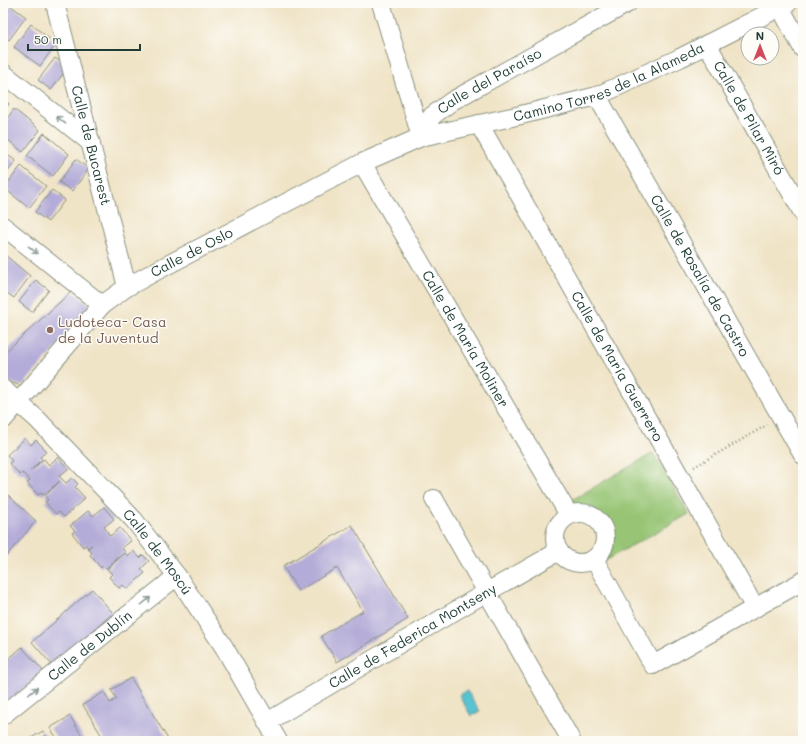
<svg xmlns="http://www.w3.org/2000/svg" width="806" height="744" viewBox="0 0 806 744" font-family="Mali,sans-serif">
<rect width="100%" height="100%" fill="#fdfcf7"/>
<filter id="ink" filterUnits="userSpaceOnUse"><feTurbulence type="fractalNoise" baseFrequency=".025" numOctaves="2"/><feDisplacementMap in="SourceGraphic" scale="8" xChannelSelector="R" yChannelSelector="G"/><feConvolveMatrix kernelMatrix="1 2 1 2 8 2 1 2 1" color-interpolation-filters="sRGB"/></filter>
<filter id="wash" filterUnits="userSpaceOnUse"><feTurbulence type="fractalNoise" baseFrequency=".012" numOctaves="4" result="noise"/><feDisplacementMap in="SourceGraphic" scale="16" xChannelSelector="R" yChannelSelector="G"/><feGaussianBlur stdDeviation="0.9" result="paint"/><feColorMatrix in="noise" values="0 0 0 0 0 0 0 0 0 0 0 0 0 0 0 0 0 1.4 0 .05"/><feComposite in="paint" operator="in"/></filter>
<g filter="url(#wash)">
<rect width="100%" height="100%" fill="#f0e4c7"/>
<!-- green -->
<path fill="#97c574" stroke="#5b8154" d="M653,453L689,514L604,561L602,559C620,534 603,506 574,508L570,501Z"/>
<!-- water -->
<path fill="#58c3d1" stroke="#3c8082" d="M467,691L480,711L471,716L459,695Z"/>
<g id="blocks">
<!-- building -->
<path fill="#b4acd8" d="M3,3H7L26,17L9,40L3,35Z
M31,24L56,44L40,66L14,47Z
M55,58L68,67L51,90L38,80Z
M3,99L9,104L3,111Z
M14,109L40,130L23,152L3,136V124Z
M44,133L69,154L53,176L27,156Z
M3,152L16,161L3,178Z
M76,159L89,169L72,191L59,182Z
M21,166L46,186L29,208L4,188Z
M52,190L65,200L48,222L35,212Z
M5,255L30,276L14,298L3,290V258Z
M36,280L49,290L32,312L19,302Z
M72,291L93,307L22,386L3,380V354Z
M25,438L31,445L36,440L47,451L40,457L42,459L30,471L44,459L49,465L58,457L68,469L59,476L66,483L72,478L78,484L75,487L85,498L64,517L59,512L56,514L45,502L48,500L45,496L60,481L43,495L41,493L38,495L27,483L30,481L25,475L22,473L20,475L9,463L12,461L7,455Z
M8,495L36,521L3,560V502Z
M104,507L114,519L104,527L108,532H107L110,536L120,528L131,541L122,548L125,552L106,568L103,565L101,568L90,555L92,553L88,548L92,545L88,548L86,545L83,547L72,533L75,531L70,526L88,511L93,516Z
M352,525L408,619L337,662L321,636L363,611L337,568L298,591L283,566Z
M133,551L140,558L143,555L149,561L141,569L145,573L127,589L123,585L119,588L109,577L112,574L107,569L125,553L128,556Z
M92,589L113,613L53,666L32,642Z
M22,647L44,672L3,708V664Z
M131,678L169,741H105L83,705L104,692L110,703L117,699L111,690Z
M70,716L85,741H49L56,737L50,728Z
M43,731L49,741H26Z"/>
</g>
</g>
<g filter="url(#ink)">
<use href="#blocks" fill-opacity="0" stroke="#88907e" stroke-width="1"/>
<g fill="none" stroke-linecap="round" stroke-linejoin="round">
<!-- minor casing -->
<g stroke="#88907e" stroke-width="20">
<g id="minor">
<path id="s1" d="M55,3L127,287"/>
<path id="s2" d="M381,3L421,137L432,116L452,101L628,3"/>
<path d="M780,7L803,49"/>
<path id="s3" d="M707,44L803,213"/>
<path d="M3,73L91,143"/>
<path id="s4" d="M597,96L803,455"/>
<path id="s5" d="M479,124L755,608"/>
<path id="s6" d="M362,163L569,515"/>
<path d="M3,226L102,305"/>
<path id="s7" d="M3,389L37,419L134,520L177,576L224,647L278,741"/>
<path id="s8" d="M3,420L102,305L127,287L156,271L362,163L421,137L521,115L597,96L680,58L788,3"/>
<path d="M434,499L571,740"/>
<circle cx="580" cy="538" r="25"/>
<path d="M594,559L653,665L803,581"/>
<path id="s9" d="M3,715L177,576"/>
<path id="s10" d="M267,722L487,592L559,551"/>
</g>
</g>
<!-- path -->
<path stroke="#88907e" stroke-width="2.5" stroke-dasharray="1 3" stroke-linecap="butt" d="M798,417L803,414
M694,467L767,425"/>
<!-- minor -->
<use href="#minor" stroke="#fff" stroke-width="18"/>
</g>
<!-- one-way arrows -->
<defs><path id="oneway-shaft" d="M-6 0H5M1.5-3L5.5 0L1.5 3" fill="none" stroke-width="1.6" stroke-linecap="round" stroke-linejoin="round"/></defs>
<g stroke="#8f9e9a">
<use href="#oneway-shaft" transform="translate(61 120) rotate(-141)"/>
<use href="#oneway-shaft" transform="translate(33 250) rotate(39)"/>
<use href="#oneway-shaft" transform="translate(146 601) rotate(-39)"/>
<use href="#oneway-shaft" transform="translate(33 691) rotate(-39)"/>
</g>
</g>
<!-- markers -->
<circle fill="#8d6e63" stroke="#fdfcf7" stroke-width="1.5" cx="50" cy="330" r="4"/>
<g text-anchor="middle" stroke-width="3" stroke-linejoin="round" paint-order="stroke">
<!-- street labels -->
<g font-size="14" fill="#1f3d34" stroke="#fdfcf7">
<text dy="5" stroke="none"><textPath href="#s8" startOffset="709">Camino Torres de la Alameda</textPath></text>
<text dy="5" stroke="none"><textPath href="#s2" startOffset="231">Calle del Paraíso</textPath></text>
<text dy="5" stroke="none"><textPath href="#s3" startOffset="85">Calle de Pilar Miró</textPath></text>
<text dy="5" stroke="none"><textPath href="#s1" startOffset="147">Calle de Bucarest</textPath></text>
<text dy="5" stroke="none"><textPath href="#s8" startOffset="256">Calle de Oslo</textPath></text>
<text dy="5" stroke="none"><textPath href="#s4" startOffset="207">Calle de Rosalía de Castro</textPath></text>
<text dy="5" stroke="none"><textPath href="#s6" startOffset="204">Calle de María Moliner</textPath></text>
<text dy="5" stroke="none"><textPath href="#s5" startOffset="279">Calle de María Guerrero</textPath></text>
<text dy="5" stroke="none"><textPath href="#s7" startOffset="225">Calle de Moscú</textPath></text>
<text dy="5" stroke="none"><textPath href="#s10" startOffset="169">Calle de Federica Montseny</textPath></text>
<text dy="5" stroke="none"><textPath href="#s9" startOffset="111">Calle de Dublín</textPath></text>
</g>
<!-- education labels -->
<g font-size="14" fill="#785e54" stroke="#fdfcf7" text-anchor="start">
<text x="58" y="327">Ludoteca- Casa<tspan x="58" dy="16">de la Juventud</tspan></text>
</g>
</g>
<!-- margin -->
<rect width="806" height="744" fill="none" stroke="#fdfcf7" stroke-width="16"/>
<!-- north arrow -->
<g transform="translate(760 46)"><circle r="19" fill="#fdfcf7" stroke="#a4b0a9"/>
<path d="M0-3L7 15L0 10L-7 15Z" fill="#d1495b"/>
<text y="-6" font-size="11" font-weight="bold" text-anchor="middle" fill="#1f3d34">N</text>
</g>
<!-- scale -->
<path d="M28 44v6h112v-6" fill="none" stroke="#1f3d34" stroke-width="2"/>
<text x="34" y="44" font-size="12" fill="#1f3d34" stroke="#fdfcf7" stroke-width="3" paint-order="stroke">50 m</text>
</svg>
